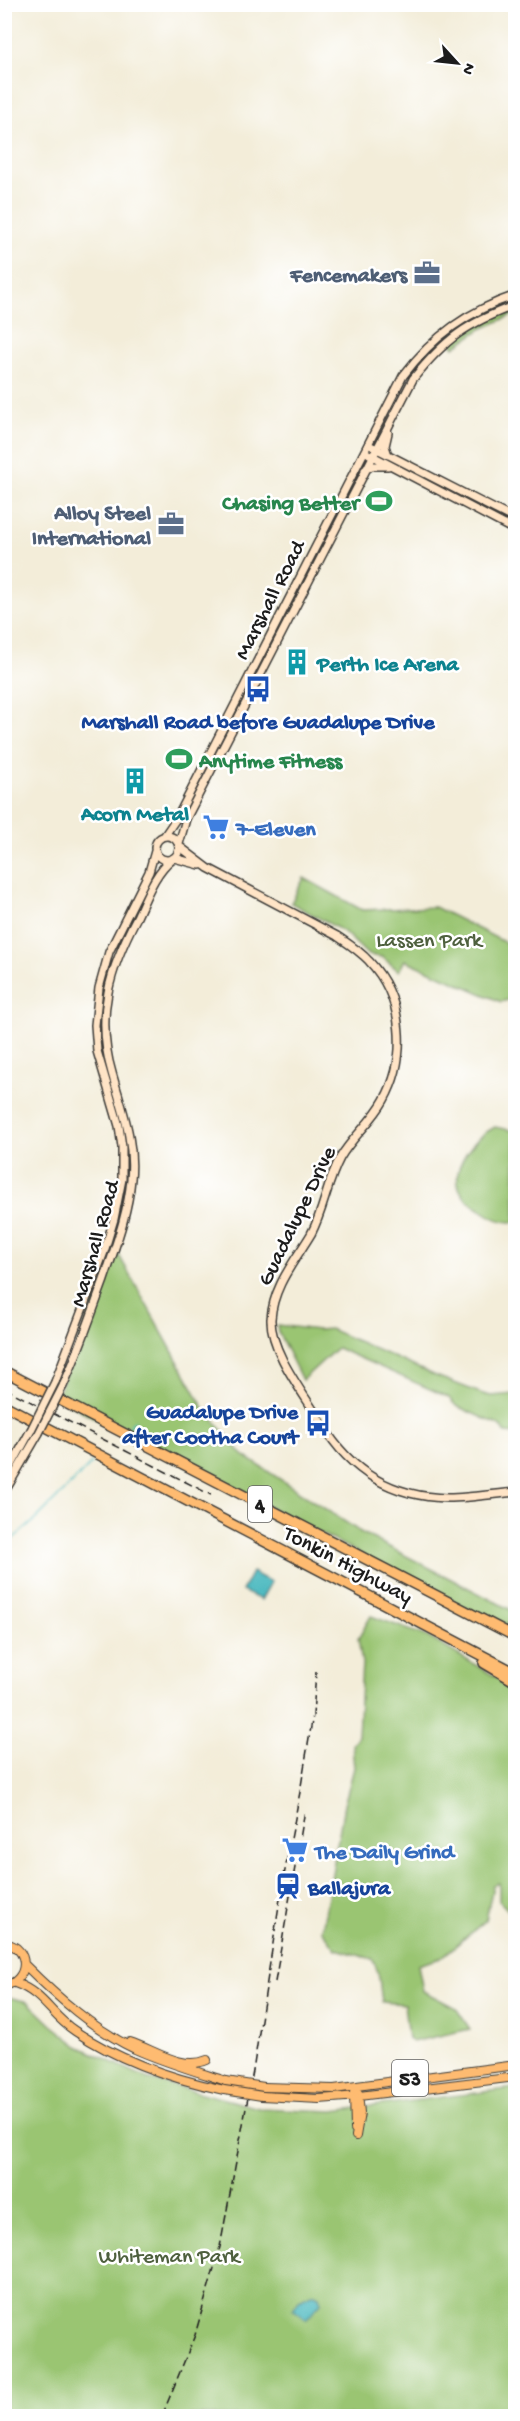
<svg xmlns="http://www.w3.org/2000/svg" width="520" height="2421" viewBox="0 0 520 2421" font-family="'Gochi Hand',sans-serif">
<rect width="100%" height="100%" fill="#fff"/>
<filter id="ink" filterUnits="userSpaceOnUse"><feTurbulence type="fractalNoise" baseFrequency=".0167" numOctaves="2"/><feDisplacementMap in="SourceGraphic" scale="12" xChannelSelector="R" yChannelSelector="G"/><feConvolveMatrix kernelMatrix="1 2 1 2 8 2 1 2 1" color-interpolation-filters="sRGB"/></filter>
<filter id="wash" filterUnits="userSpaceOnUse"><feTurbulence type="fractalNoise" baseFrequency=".008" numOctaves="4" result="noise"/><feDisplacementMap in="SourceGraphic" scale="24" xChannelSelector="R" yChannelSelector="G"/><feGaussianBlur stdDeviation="1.35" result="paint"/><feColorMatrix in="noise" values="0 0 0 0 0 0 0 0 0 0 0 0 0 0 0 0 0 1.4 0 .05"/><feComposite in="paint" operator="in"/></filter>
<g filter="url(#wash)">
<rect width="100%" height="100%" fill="#f3edd9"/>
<!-- green -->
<path fill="#9ac572" stroke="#5b7047" stroke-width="1.5" d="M515,308V314L481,329L454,347L450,342L482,322Z
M304,878L362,910L435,907L508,944V953L515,955V998L501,1002L405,960L399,971L382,957L368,955L343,931L291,903Z
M495,1127L515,1131V1222C502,1223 492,1218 481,1210C473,1205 465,1200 461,1192C448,1168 475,1137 495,1127Z
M115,1248L204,1408L243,1455L362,1533L515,1612V1633L56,1398Z
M277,1325L318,1330L330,1329L436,1376L483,1394L491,1396L515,1394V1434L506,1433L498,1425L456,1406L448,1397L337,1348L302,1380L278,1332Z
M371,1616L426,1636L515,1688V1913L512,1914L499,1901V1883L493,1885L486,1920L441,1958L418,1965L423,1991L456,2008L470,2029L412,2042L408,2039L404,2004L382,2002C379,1984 381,1975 372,1959L336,1949L322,1930L344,1805L354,1768L352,1744L358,1736L362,1663L358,1639Z
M8,1997L28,2002L52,2025L80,2047L151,2080L259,2108L333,2111L515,2088V2416H5L4,2001Z"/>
<!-- water -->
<path fill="#47b7be" stroke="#326a6d" stroke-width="1.5" d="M252,1572L271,1582L261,1600L242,1591Z
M313,2293L319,2296L321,2303L306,2319L293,2309L299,2300Z"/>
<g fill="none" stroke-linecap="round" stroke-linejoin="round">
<!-- stream -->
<path stroke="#47b7be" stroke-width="1.5" d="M127,1429L135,1420
M4,1546L33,1522L92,1463"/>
</g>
</g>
<g filter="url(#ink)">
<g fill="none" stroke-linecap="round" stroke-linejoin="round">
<!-- secondary casing -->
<g stroke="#3c3b38" stroke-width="10">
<path id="secondary" d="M388,433L385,446L388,455
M373,447L516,520
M369,454L516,531
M365,470L371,466H388
M165,835L178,816L403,376C433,336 468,311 516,295
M155 848a12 12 0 1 1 24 0a12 12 0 1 1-24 0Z
M179,844L186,819L413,379C445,339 467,323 516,305
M179,846L208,868L337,936C349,944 360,951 369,961C404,998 408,1057 384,1100C372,1122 352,1137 340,1158C327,1182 324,1210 311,1234C295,1261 273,1286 271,1319C270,1352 305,1395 322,1424C350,1471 392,1497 448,1498C470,1498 493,1494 516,1492
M174,858L200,865
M55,1382L104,1252L114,1219L122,1179V1147L119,1126L97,1051L95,1025L99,988L109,952L149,872L155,851
M63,1386C79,1352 91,1315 104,1280C115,1247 128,1214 131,1179C135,1141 122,1109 112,1073C95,1015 110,968 137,917C146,898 155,872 172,859
M4,1479L31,1430
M4,1493L39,1433"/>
</g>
<!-- primary casing -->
<g stroke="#3c3b38" stroke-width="10">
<path id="primary" d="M4,1943C31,1947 30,1981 4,1986
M25,1965C57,1997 93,2029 135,2049C164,2062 195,2071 226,2081
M15,1983C45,1994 50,2015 75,2031C118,2060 173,2079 224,2090
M130,2042C153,2049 182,2071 207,2060
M264,2087L334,2089L516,2065
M354,2093L355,2129
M262,2096L319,2099L359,2096L516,2077
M356,2136L360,2113L358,2093"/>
</g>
<!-- highway casing -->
<g stroke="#3c3b38" stroke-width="12">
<path id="highway" d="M4,1371L516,1637
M4,1405L516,1673
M484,1663L516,1682"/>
</g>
<!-- secondary -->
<use href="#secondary" stroke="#ffe4c6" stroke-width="7"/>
<!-- primary -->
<use href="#primary" stroke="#febb71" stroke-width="8"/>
<!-- highway -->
<use href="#highway" stroke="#febb71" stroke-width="9"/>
<!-- rail -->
<path stroke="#1c1c1c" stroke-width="1.5" stroke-dasharray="9 4.5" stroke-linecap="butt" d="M4,1388L211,1495
M275,1982L305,1810
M162,2416L195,2335L220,2247L253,2071L282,1886L300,1792L313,1715L316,1672"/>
<!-- secondary-bridge casing -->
<g stroke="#3c3b38" stroke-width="10" stroke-linecap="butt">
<path id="secondary-bridge" d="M31,1430L55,1382
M39,1433L63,1386"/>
</g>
<!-- primary-bridge casing -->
<g stroke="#3c3b38" stroke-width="10" stroke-linecap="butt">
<path id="primary-bridge" d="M226,2081L264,2087
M224,2090L262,2096"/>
</g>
<!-- secondary-bridge -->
<use href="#secondary-bridge" stroke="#ffe4c6" stroke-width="7"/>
<!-- primary-bridge -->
<use href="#primary-bridge" stroke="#febb71" stroke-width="8"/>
</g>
</g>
<!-- icons -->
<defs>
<g id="office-bare" transform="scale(2.07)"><path d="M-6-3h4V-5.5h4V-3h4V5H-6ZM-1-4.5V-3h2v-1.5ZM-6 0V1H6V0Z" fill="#5c6f8a" stroke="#fff" stroke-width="2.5" paint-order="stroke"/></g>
<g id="stadium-bare" transform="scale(2.07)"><path d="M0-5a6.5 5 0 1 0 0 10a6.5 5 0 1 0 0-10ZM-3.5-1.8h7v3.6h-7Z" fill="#2e9e5b" stroke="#fff" stroke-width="2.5" paint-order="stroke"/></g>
<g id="building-bare" transform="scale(2.07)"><path d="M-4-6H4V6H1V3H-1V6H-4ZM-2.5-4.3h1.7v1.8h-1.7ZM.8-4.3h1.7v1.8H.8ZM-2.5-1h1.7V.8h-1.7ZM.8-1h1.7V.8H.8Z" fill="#0f9aa8" stroke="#fff" stroke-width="2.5" paint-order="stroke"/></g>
<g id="bus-bare" transform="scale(2.07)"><path d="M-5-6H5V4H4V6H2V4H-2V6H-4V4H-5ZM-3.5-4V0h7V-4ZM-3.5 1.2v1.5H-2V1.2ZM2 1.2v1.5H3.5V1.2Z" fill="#1a4fb4" stroke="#fff" stroke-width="2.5" paint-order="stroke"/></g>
<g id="supermarket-bare" transform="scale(2.07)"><path d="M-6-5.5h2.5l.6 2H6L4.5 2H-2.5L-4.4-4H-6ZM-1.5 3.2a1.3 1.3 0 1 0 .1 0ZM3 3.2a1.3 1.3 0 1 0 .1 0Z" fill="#3f7fe0" stroke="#fff" stroke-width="2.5" paint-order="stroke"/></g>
<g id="station-bare" transform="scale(2.07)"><path d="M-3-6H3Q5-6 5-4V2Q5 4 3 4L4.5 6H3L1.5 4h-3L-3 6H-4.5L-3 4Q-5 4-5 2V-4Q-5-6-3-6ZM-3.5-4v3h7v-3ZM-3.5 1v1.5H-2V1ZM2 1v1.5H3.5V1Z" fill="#1a4fb4" stroke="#fff" stroke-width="2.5" paint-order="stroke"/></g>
</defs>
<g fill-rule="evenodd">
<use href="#office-bare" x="427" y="273"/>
<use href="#stadium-bare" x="379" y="501"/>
<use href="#office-bare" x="171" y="524"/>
<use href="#building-bare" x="297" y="662"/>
<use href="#bus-bare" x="258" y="689"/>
<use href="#stadium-bare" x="179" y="759"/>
<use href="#building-bare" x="135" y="781"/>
<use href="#supermarket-bare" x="216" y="827"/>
<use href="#bus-bare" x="318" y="1423"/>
<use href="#supermarket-bare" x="295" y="1850"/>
<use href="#station-bare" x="288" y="1886"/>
</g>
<g text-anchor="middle" stroke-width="5" stroke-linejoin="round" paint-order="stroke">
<!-- shield labels -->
<g fill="#fff" stroke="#606060" stroke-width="1.5">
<rect x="248" y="1486" width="24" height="36" rx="4.5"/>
<rect x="392" y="2060" width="36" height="36" rx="4.5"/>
</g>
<g font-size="21" font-weight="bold" fill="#1c1c1c">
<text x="260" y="1511">4</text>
<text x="410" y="2085">53</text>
</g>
<!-- service labels -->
<g font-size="22" font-weight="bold" fill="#4e5e75" stroke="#fff" text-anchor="end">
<text x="407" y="281">Fencemakers</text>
<text x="151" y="519">Alloy Steel<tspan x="151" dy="25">International</tspan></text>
</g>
<!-- leisure labels -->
<g font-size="22" font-weight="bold" fill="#27864d" stroke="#fff" text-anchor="end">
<text x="359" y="509">Chasing Better</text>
<text x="199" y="767" text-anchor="start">Anytime Fitness</text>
</g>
<!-- street labels -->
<g font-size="22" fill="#1c1c1c" stroke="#fff">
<text transform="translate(268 599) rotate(-63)" y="8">Marshall Road</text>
<text transform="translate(295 1215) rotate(-64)" y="8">Guadalupe Drive</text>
<text transform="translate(93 1243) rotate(-74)" y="8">Marshall Road</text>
<text transform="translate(349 1563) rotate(28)" y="8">Tonkin Highway</text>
</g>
<!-- culture labels -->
<g font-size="22" font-weight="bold" fill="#0d838f" stroke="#fff" text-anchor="start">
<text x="317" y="670">Perth Ice Arena</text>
<text x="135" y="820" text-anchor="middle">Acorn Metal</text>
</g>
<!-- transit labels -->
<g font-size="22" font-weight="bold" fill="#164399" stroke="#fff">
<text x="258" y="728">Marshall Road before Guadalupe Drive</text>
<text x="298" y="1418" text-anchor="end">Guadalupe Drive<tspan x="298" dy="25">after Cootha Court</tspan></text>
<text x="308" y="1894" text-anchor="start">Ballajura</text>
</g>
<!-- shop labels -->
<g font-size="22" font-weight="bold" fill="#366cbe" stroke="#fff" text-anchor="start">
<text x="236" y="835">7-Eleven</text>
<text x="315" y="1858">The Daily Grind</text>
</g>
<!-- park labels -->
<g font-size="22" fill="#4e603e" stroke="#fff">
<text x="429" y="946">Lassen Park</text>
<text x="169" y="2262">Whiteman Park</text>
</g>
</g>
<!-- margin -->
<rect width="520" height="2421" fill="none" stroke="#fff" stroke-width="24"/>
<!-- north arrow -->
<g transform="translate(457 63) rotate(117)" stroke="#ffffff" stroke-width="4.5" paint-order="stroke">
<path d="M0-4.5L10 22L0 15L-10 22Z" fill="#1c1c1c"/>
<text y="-9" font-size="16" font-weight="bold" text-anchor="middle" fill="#1c1c1c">N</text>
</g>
</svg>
